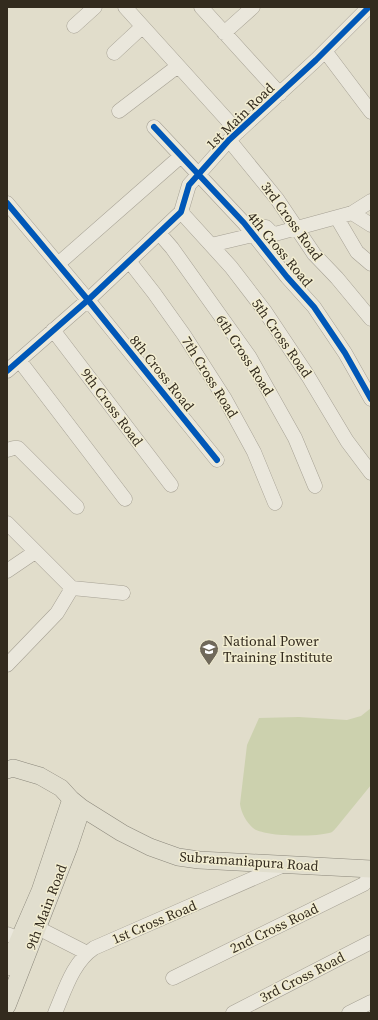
<svg xmlns="http://www.w3.org/2000/svg" width="378" height="1020" viewBox="0 0 378 1020" font-family="'Source Serif 4',serif">
<rect width="100%" height="100%" fill="#e1ddcb"/>
<!-- green -->
<path fill="#ccd1ae" d="M371,708V785L336,828C334,830 332,833 329,833C314,837 264,837 253,828C246,822 241,812 240,804L247,745L259,718L299,717L347,720L361,716Z"/>
<g fill="none" stroke-linecap="round" stroke-linejoin="round">
<!-- minor casing -->
<g stroke="#a6a194" stroke-width="15">
<path id="minor" d="M125,7L238,132
M201,7L280,94
M74,26L95,7
M224,33L253,7
M325,51L371,112
M114,53L142,27
M119,111L178,66
M154,127L244,223L287,277L314,307L345,353L371,399
M229,140L277,199L314,254L337,278L371,319
M7,203L88,300L217,460
M181,212L231,267L264,310L308,376L347,441L371,473
M352,213L371,225
M337,218L357,252L371,264
M159,233L172,248L249,356L295,438L315,486
M211,245L253,235L264,227H266L273,234H275L352,213L371,201
M129,261L154,293L184,335L225,399L254,452L275,503
M58,264L181,156
M53,330L171,485
M19,360L125,499
M7,371L88,300L181,212L189,185L229,140L316,60L369,7
M7,450L14,448H18L77,507
M7,523L72,588L123,593
M7,571L35,552
M7,665L57,613L72,588
M38,928L87,953
M7,934L29,943
M173,978L364,884L371,875
M55,1013C65,990 73,962 94,948L284,865
M233,1013L371,942
M349,1013L371,1002"/>
</g>
<!-- major casing -->
<g stroke="#8b877b" stroke-width="18">
<path id="major" d="M7,770L13,768L40,776L61,788L71,799L82,808L122,833L150,847L178,857L199,860L371,869
M7,967L40,891L71,799
M7,1006L69,847L82,808"/>
</g>
<!-- minor -->
<use href="#minor" stroke="#eae7dc" stroke-width="14"/>
<!-- major -->
<use href="#major" stroke="#e1dece" stroke-width="17"/>
<!-- cycleway casing -->
<g stroke="#f2edd1" stroke-width="8">
<path id="cycleway" d="M154,127L244,223L287,277L314,307L345,353L371,399
M7,203L88,300L217,460
M7,371L88,300L181,212L189,185L229,140L316,60L369,7"/>
</g>
<!-- cycleway -->
<use href="#cycleway" stroke="#0057b8" stroke-width="6"/>
</g>
<!-- icons -->
<defs>
<g id="university-pin" transform="scale(1)"><path d="M0 17L-7.5 6A9.5 9.5 0 1 1 7.5 6Z" fill="#70695b" stroke="#f2edd1"/><path d="M0-5L7-2L0 1L-7-2ZM-4 1L0 2.5L4 1V4Q0 6-4 4Z" fill="#fff"/></g>
</defs>
<g fill-rule="evenodd">
<use href="#university-pin" x="209" y="649"/>
</g>
<g text-anchor="middle" stroke-width="3" stroke-linejoin="round" paint-order="stroke">
<!-- street labels -->
<g font-size="14" fill="#332b1e" stroke="#f2edd1">
<text transform="translate(240 116) rotate(-44)" y="5">1st Main Road</text>
<text transform="translate(292 221) rotate(54)" y="5">3rd Cross Road</text>
<text transform="translate(280 249) rotate(50)" y="5">4th Cross Road</text>
<text transform="translate(282 338) rotate(55)" y="5">5th Cross Road</text>
<text transform="translate(245 355) rotate(57)" y="5">6th Cross Road</text>
<text transform="translate(162 373) rotate(51)" y="5">8th Cross Road</text>
<text transform="translate(210 377) rotate(58)" y="5">7th Cross Road</text>
<text transform="translate(112 407) rotate(53)" y="5">9th Cross Road</text>
<text transform="translate(249 861) rotate(4)" y="5">Subramaniapura Road</text>
<text transform="translate(46 907) rotate(-69)" y="5">9th Main Road</text>
<text transform="translate(154 922) rotate(-23)" y="5">1st Cross Road</text>
<text transform="translate(274 928) rotate(-26)" y="5">2nd Cross Road</text>
<text transform="translate(302 977) rotate(-27)" y="5">3rd Cross Road</text>
</g>
<!-- poi labels -->
<g font-size="14" fill="#332b1e" stroke="#f2edd1" text-anchor="start">
<text x="223" y="646">National Power<tspan x="223" dy="16">Training Institute</tspan></text>
</g>
</g>
<!-- border -->
<rect width="378" height="1020" fill="none" stroke="#332b1e" stroke-width="16"/>
</svg>
